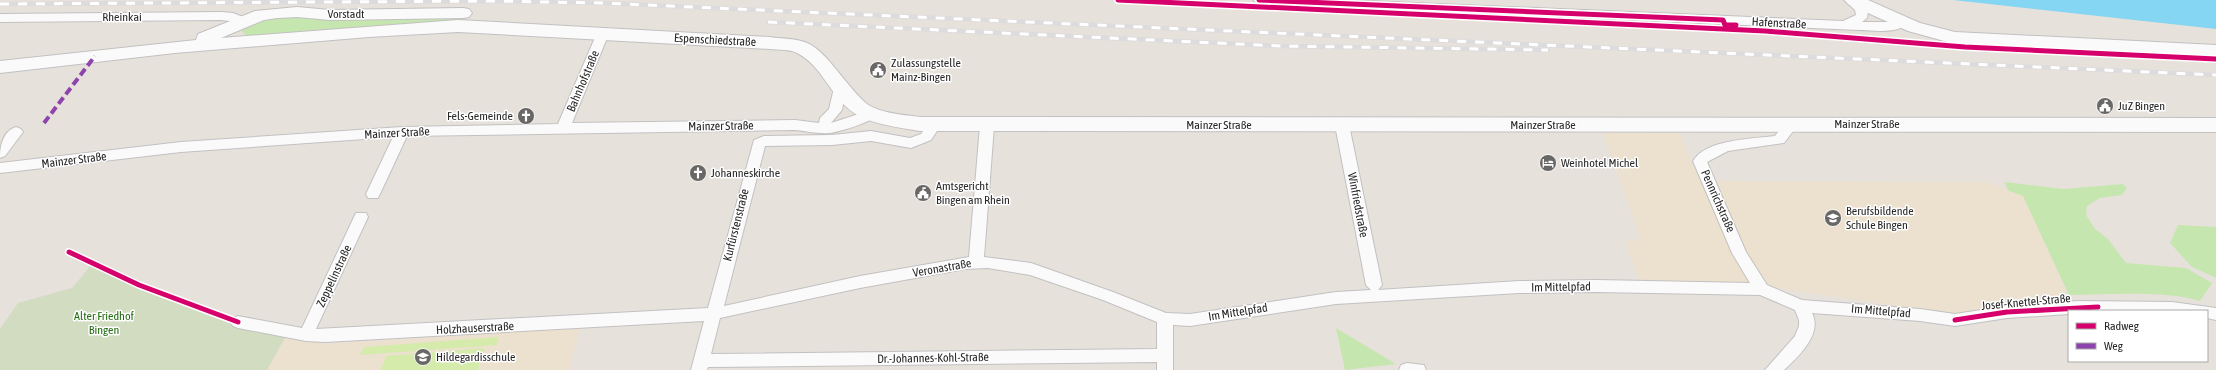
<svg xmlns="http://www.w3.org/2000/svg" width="2216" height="370" viewBox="0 0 2216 370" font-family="'Asap Condensed',sans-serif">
<rect width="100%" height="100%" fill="#e7e1db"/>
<!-- education -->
<path fill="#ece1ce" d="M1603,133H1679L1700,181L1985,182L2023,195L2066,290L2050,301L1956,315L1772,287L1640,282L1625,241L1641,240Z
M580,327L569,370H267L286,336L326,344Z"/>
<!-- green -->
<path fill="#c6e6af" d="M270,15L462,17V20L460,23L251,37L244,34L242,31L244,27Z
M2004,182L2063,189L2123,184L2127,188L2122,195L2100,198L2087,206L2086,215L2095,229L2108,239L2126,263L2186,268L2212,283L2200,301C2163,290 2108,295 2069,295L2023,196L2009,191Z
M2178,225L2216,227V278L2192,267L2170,243Z
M1336,328L1396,364L1345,370Z"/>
<!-- cemetery -->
<path fill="#d2dcc1" d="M91,265L136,286L235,325L286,336L267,370H0V329L18,303L72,288Z"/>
<!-- pitch -->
<path fill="#d4ebac" d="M499,337L497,345L360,355L364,347Z
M484,348L478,370H381L386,356Z"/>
<!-- water -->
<path fill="#85d6f2" d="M1953,0H2216V29Z"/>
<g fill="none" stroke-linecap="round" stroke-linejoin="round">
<!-- street casing -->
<g stroke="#c2c1c2" stroke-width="2">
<path id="street" d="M1253,0H1344L1843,21L1856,15L1855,10L1844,0H1858L1868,12L1867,18L1862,22H1891L1902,18L1908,22C1900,35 1872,30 1859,30L1259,4Z
M221,12L233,13L243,17L245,24L239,28L235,27L230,21L221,20L0,22V14Z
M603,29L609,33L572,123L795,120L819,123L820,118L829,109L834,88L840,84L846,88L842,110L831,123L871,110L878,114C873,122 839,132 829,133C818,134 806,131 795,130L407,136L380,194L378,198H368L366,194L393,137L181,152L0,173V163L181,142L402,127L558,124L597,33Z
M1786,119L1791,121L1794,130L1784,143L1728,151L1707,162L1746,252L1767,285L1802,300L1920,309L1955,314L2007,306L2078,301L2172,302L2216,308V320L2207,318V311H2069V314L2007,318L1955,326L1920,321L1812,313C1823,334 1798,357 1784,370H1765L1795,336L1799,326V320L1795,310L1760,295L1597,292L1519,293L1336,304L1190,326L1173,325V370H1157V362L708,367L707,370H691L704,321L325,342L306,341L238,328L233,326L230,322L233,318L238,316L302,328L354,217L356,213H366L368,217L316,329L708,308L754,140L764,136L832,135L871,131L910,138L921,134L929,122H939L941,125L931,140L911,148L871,141L832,145L765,146L724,306L860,276L969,257L980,126L982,123H992L994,126L984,257L1031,263L1113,292L1166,313L1190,314L1336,292L1371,290L1366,285L1335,125L1337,122H1347L1349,125L1382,285L1378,290L1519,281L1597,280L1750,283L1732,253L1693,161C1706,139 1752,139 1775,136L1780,129L1781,121ZM988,268L1030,275L1103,300L1157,322V349L711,354L720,318L860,288L965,269Z
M16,127L21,129L23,132L5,156L0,158C0,146 3,131 16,127Z
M1407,363L1424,365L1426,370H1399L1401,365Z"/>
</g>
<!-- secondary casing -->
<g stroke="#c2c1c2" stroke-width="2">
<path id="secondary" d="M1845,0H1868L1920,23L1955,32L2216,45V57L1955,44L1908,31L1848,4Z
M297,7L330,10L463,8L469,9L472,13L469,17L463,18L330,20L297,17L277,18L264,20L221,38L458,20L770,37C781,39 796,38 807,43C827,51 847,88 867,104C879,113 905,115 920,117L2216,118V132L920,131C902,128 870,124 854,113C831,98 822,65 797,53C790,49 778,50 770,49L458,32L369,37L175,53L0,73V61L196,40L198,34L255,11Z"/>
</g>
<!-- street -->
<use href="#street" fill="#fbfafa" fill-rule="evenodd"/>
<!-- secondary -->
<use href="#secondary" fill="#fbfafa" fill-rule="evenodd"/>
<!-- rail casing -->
<g stroke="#dcdbdd" stroke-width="4.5">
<path id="rail" d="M0,4L489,1L602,3L2216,75
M768,22L1280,46L1548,50"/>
</g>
<!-- rail -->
<use href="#rail" stroke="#fff" stroke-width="3" stroke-dasharray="9" stroke-linecap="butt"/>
<!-- quiet -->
<path stroke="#8e44ad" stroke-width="4" stroke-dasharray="8 4" stroke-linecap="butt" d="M44,123L95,56"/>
<!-- cycleway casing -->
<g stroke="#fff" stroke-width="8">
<path id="cycleway" d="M1118,0L1765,31L1965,47L2216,59
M1259,0L1723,20L1725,25H1736
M69,252L139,285L238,322
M1955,320L2007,312L2098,307"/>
</g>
<!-- cycleway -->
<use href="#cycleway" stroke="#d6006c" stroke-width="5"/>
</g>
<!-- icons -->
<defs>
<g id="civic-disc" transform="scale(0.9)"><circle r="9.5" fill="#6a6866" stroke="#fff"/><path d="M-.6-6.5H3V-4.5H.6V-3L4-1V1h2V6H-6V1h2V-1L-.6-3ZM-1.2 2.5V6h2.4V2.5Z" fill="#fff"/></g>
<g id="church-disc" transform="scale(0.9)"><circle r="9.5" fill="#6a6866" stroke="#fff"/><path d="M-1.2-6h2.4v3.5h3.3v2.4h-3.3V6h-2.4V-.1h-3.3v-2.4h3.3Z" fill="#fff"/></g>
<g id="hotel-disc" transform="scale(0.9)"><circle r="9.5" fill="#6a6866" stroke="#fff"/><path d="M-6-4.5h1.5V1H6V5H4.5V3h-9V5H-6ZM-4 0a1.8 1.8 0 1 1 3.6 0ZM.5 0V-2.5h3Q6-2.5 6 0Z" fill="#fff"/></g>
<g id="school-disc" transform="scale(0.9)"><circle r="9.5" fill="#6a6866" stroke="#fff"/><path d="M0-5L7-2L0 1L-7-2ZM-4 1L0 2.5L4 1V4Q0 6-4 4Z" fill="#fff"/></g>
</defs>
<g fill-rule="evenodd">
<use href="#civic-disc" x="878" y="70"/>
<use href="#civic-disc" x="2105" y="106"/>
<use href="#church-disc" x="526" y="116"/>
<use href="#hotel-disc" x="1548" y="163"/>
<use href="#church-disc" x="698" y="173"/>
<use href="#civic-disc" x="923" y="193"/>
<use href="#school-disc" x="1833" y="218"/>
<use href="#school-disc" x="423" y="357"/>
</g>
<g text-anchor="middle" stroke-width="3" stroke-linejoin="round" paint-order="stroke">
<!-- street labels -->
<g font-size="12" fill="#272727" stroke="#fff">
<text x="346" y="18">Vorstadt</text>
<text x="122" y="21">Rheinkai</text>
<text transform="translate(1779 23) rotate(3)" y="4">Hafenstraße</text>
<text transform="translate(715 40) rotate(3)" y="4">Espenschiedstraße</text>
<text transform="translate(583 81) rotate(-67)" y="4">Bahnhofstraße</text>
<text x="1867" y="128">Mainzer Straße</text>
<text x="1219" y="129">Mainzer Straße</text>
<text x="1543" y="129">Mainzer Straße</text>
<text transform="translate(721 126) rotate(-1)" y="4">Mainzer Straße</text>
<text transform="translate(397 133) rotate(-3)" y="4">Mainzer Straße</text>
<text transform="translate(74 160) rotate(-7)" y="4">Mainzer Straße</text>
<text transform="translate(1718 201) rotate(66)" y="4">Pennrichstraße</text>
<text transform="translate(1358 205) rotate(79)" y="4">Winfriedstraße</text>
<text transform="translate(736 225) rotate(-76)" y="4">Kurfürstenstraße</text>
<text transform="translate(942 268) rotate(-10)" y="4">Veronastraße</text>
<text transform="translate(334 276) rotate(-65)" y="4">Zeppelinstraße</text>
<text transform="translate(1561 287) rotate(-1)" y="4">Im Mittelpfad</text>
<text transform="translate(2026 302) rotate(-5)" y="4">Josef-Knettel-Straße</text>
<text transform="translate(1881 311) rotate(5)" y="4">Im Mittelpfad</text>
<text transform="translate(1238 312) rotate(-9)" y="4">Im Mittelpfad</text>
<text transform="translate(475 328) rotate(-3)" y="4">Holzhauserstraße</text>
<text transform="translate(933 358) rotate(-1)" y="4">Dr.-Johannes-Kohl-Straße</text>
</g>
<!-- poi labels -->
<g font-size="12" fill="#272727" stroke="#fff" text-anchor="start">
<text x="891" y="67">Zulassungstelle<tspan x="891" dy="14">Mainz-Bingen</tspan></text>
<text x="2118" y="110">JuZ Bingen</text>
<text x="513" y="120" text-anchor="end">Fels-Gemeinde</text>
<text x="1561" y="167">Weinhotel Michel</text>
<text x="711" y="177">Johanneskirche</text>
<text x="936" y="190">Amtsgericht<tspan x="936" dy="14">Bingen am Rhein</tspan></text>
<text x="1846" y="215">Berufsbildende<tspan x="1846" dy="14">Schule Bingen</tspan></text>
<text x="436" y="361">Hildegardisschule</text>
</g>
<!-- park labels -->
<g font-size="12" fill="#236a11" stroke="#fff">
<text x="104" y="320">Alter Friedhof<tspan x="104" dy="14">Bingen</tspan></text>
</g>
</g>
<!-- legend -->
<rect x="2068" y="310" width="140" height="52" fill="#ffffff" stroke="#a9a9a9"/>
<rect x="2076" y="323" width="20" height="6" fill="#d6006c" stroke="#a9a9a9"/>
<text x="2104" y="330" font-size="12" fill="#272727">Radweg</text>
<rect x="2076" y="343" width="20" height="6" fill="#8e44ad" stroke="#a9a9a9"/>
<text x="2104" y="350" font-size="12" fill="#272727">Weg</text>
</svg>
